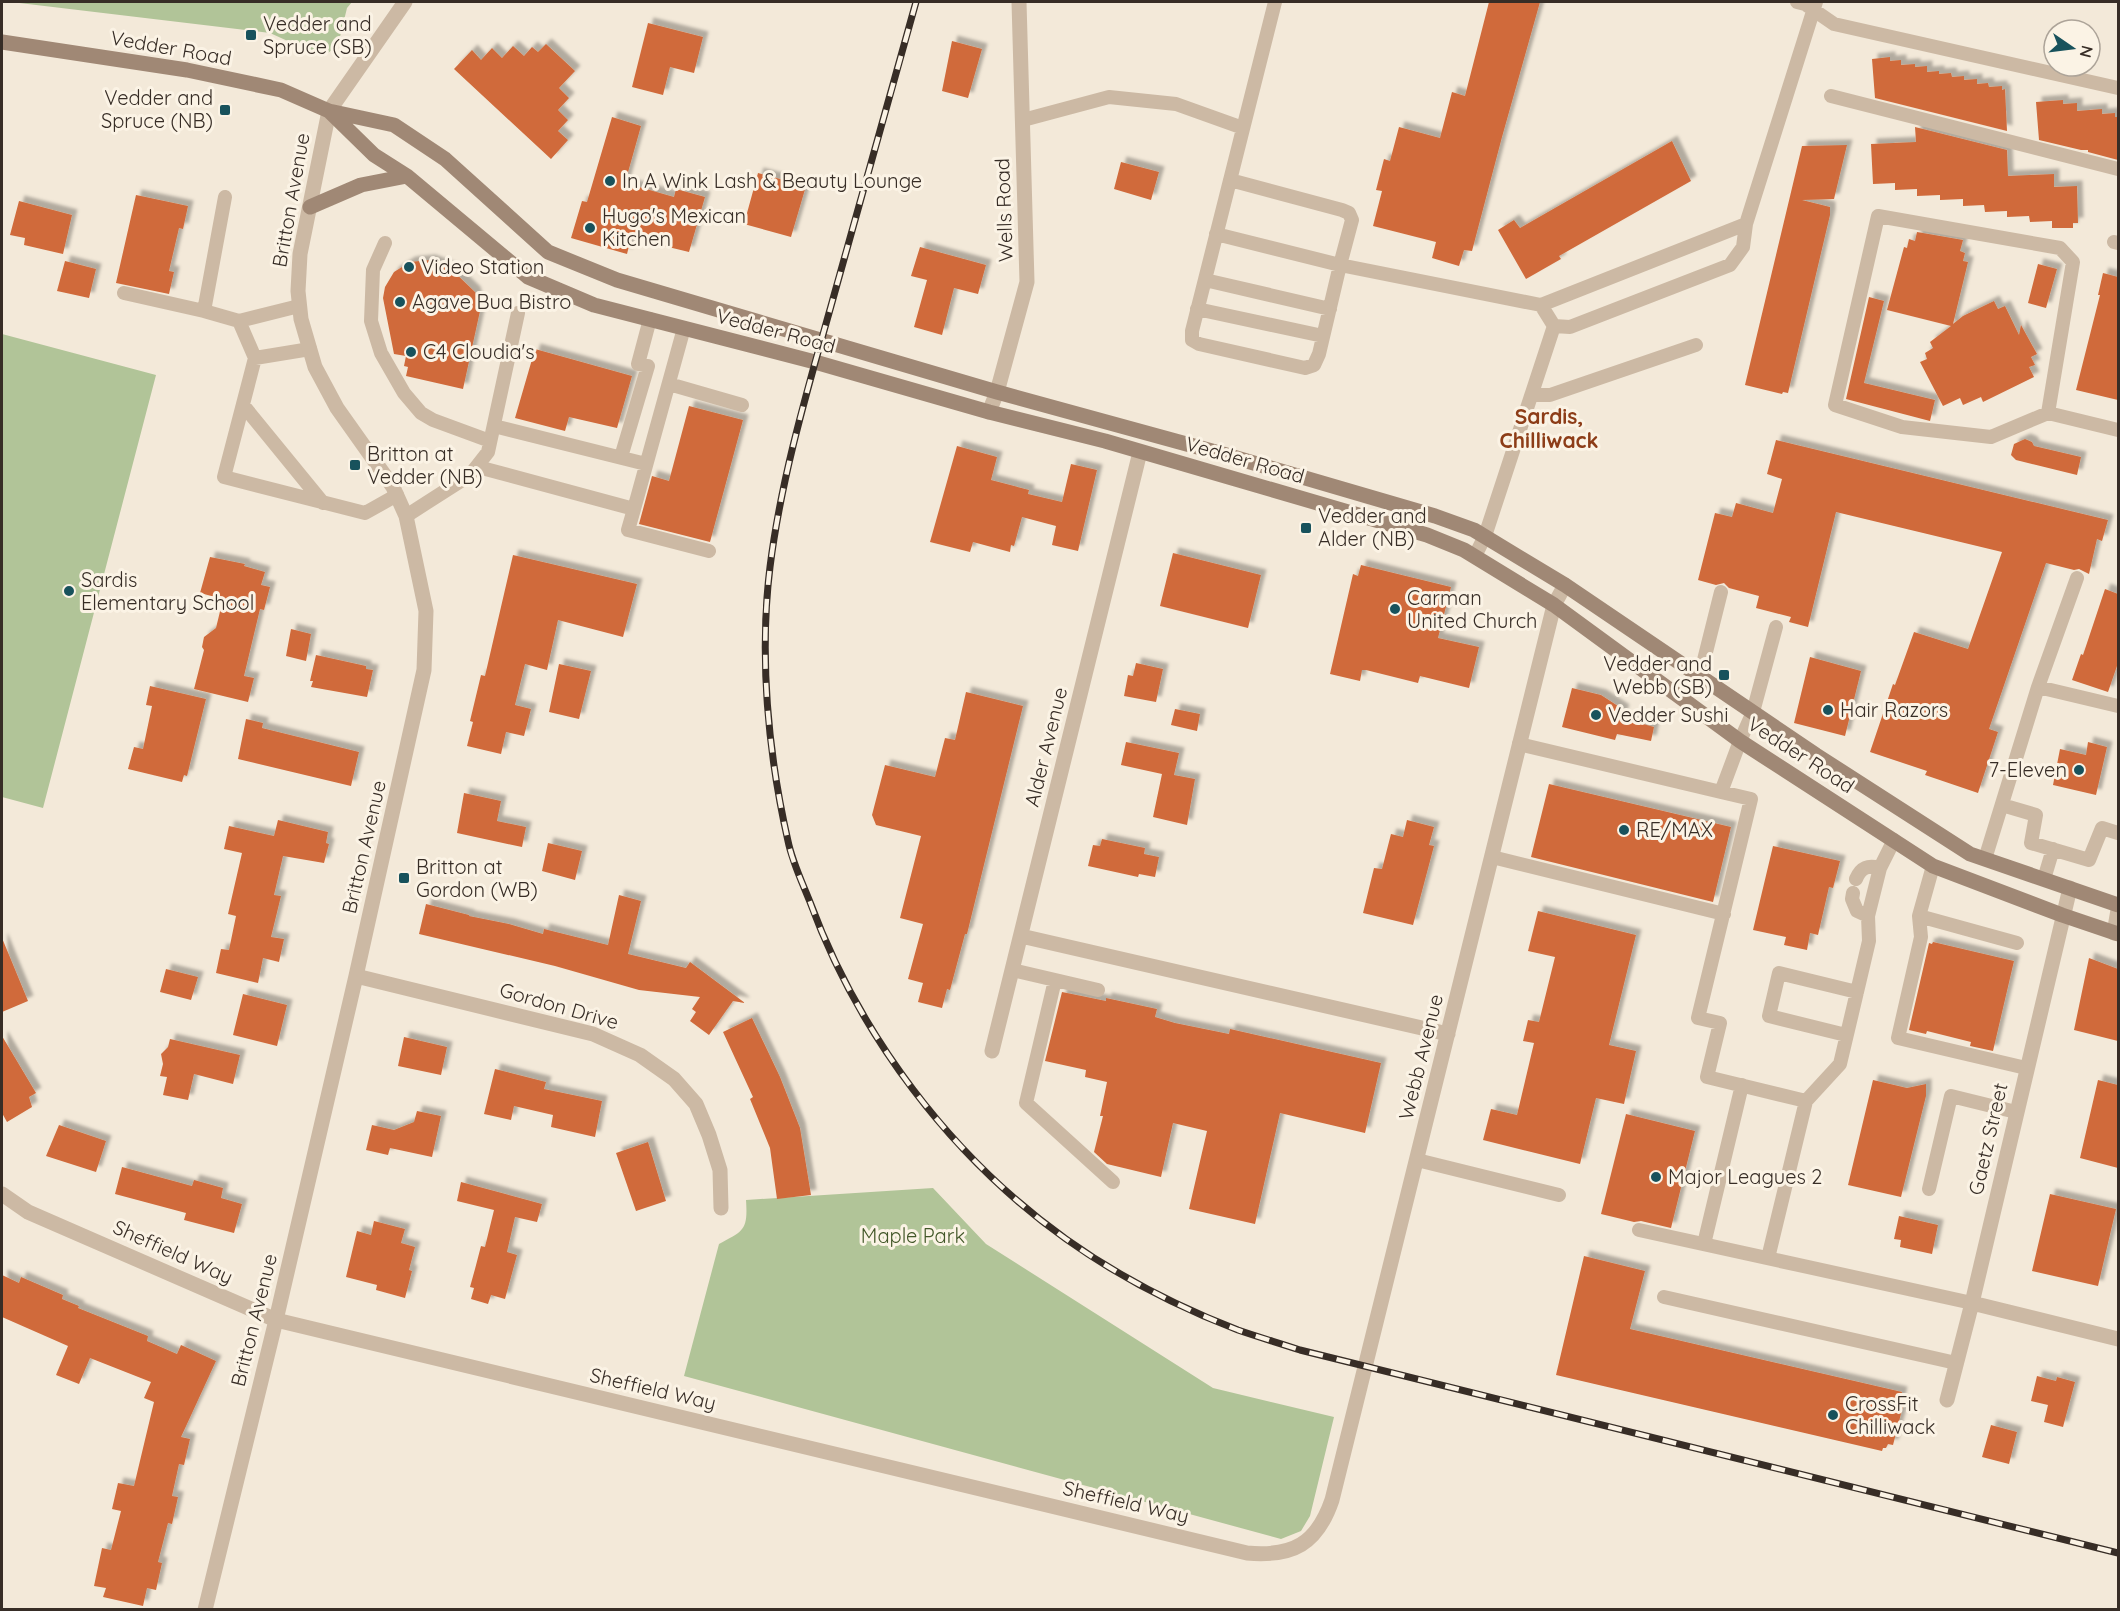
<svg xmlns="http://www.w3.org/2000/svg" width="2120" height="1611" viewBox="0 0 2120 1611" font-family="Quicksand,sans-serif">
<defs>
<filter id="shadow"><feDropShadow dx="5.5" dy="-5.5" stdDeviation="1.5" flood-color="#0004"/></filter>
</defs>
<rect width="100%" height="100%" fill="#f3e9d9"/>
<!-- park -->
<path fill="#b1c498" d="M11,2H352L347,8L338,45L323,57L270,33Z
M2,334L156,375L43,808L2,797Z
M933,1188L986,1244L1213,1388L1334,1417L1310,1516L1301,1531L1281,1539L684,1376L719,1244C744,1231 748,1230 746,1200Z"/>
<!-- building -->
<path fill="#d06a3a" filter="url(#shadow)" d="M1489,2H1540L1502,137L1472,251L1464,250L1459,266L1432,258L1436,242L1373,226L1382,191L1376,190L1384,159L1390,161L1399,127L1440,138L1452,92L1465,96Z
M648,23L703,37L694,73L670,67L663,95L632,87Z
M952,41L982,49L968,98L942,91Z
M546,44L575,71L559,88L569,98L558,110L568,120L558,131L568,140L551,159L454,69L472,50L481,60L492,48L502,58L513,46L524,56L532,47L538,52Z
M1890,57V61L1901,60V65L1915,64V67L1927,66V72L1939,71V74L1951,73L1952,77L1964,76V80L1977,79V84L1988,83L1989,87L2002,86V90L2005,89L2007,131L1875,98L1872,59Z
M2063,100V104L2077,103V111L2102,109V114L2115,113V117H2118V160L2088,152V150H2081L2039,140L2036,102Z
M612,117L641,126L625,183L674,197L676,189L705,197L689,252L631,238L627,254L571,238L582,201L587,202Z
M1915,127L2007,150L2008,176L2054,174V187L2077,186L2078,223H2073V228H2052V221L2030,222L2029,216L2007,217V211L1985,212L1984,205L1963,206V199L1940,200V195L1917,196V189L1895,190V183L1873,184L1871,144L1916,142Z
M1672,141L1691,181L1559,256L1561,259L1526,279L1498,230L1514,220L1520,228Z
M1847,145L1834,199L1802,200L1830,207V215L1788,393L1783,392L1782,394L1745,385L1802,146Z
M1121,162L1159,172L1151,200L1114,189Z
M758,173L806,186L791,237L744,224Z
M136,195L188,206L183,229L179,228L169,271L174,272L169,294L116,283Z
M19,201L72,215L63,254L24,245L25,238L10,235Z
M1917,232L1963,240L1960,251L1965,253L1963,261L1968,262L1953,324L1963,316L1994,301L1998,309L2005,306L2019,335L2021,325L2037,354L2031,357L2035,365L2029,367L2034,377L1983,402L1981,397L1963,405L1960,398L1943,406L1920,362L1927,359L1925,353L1933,348L1930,342L1951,326L1887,310L1904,247L1907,248L1909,239L1915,241Z
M920,247L986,265L978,294L954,288L942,335L914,327L927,280L911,276Z
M430,260L449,267L475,292L480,311L463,389L406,376L408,367L404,366L406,356L394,354L383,298L385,287L394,272L410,262Z
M65,261L96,269L89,298L57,291Z
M2038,264L2057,269L2046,308L2028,303Z
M2103,273L2118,277V400L2076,390L2100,295H2098Z
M1869,297L1884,301L1864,383L1935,400L1930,421L1846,399Z
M535,349L632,376L617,428L569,417L565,431L515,418Z
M689,406L743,420L710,542L639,524L652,476L669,481Z
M2025,439L2032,442L2034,446L2081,457L2077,475L2016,460L2011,455L2014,444Z
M1776,440L2108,520L2102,541L2097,539L2089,574L2079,569L2074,570L2046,563L1989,729L1998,732L1978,793L1925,775L1927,771L1870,752L1893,684L1895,685L1914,632L1968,649L2002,552L1836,512L1808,627L1789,622L1791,617L1756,608L1759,596L1729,588L1724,583L1716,585L1698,580L1715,513L1732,517L1736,503L1773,513L1782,479L1767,474Z
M957,446L997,457L991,480L1029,490L1028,494L1062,502L1071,464L1097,470L1078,551L1052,545L1056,526L1022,517L1014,546L1011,545L1010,552L973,542L970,552L930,542Z
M1173,553L1261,575L1248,628L1160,606Z
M513,555L637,584L623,637L558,620L547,670L525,664L515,705L531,709L524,736L506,732L501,754L467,746L473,722L470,721L481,675L485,676Z
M210,557L245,564L244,566L265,572L261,585L270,587L264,610L260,609L244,676L254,678L248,702L194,689L204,650L202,647L204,637L216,628L223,599L200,593Z
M1361,565L1451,587L1438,638L1479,647L1469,688L1420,676L1418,683L1366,670H1362L1360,681L1330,674L1353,574L1358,576Z
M2105,589L2118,594V663L2108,692L2072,680L2081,654L2083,655Z
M291,629L311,634L306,661L286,656Z
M316,655L366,666V669L373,670L367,697L311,687L313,681H310Z
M1810,657L1861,671L1845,736L1794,723Z
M1136,663L1163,669L1156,702L1124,696L1128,675L1133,676Z
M559,664L591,671L579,719L549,712Z
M150,686L206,699L187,776L184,775L182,782L128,769L134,747L143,749L152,706L146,705Z
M1572,688L1601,695L1624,710L1621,718L1654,727L1651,741L1617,734L1615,740L1562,727Z
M966,692L1023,706L967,934H965L950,990L947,989L942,1008L918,1002L923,983L908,979L923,924L900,918L921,836L876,825L872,815L885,765L935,777L945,738L955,740Z
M1175,709L1200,714L1197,731L1171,725Z
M246,719L263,723L262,728L359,752L351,786L238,759Z
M1126,742L1179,753L1174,775L1195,779L1187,825L1153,817L1162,774L1121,765Z
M2088,742L2107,747L2096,795L2053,785L2060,749L2086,755Z
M1549,784L1731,827L1713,902L1531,857Z
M464,793L501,801L497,821L526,827L522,847L457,833Z
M278,820L328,832L326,843L329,844L324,863L283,856L274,895L281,896L271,937L284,939L279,962L263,958L258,983L216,973L221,949L229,950L236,916L228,914L242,853L224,849L229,826L274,836Z
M1407,820L1434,827L1429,845L1434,846L1413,925L1363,913L1374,868L1382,869L1391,834L1403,837Z
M1102,839L1145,848L1144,854L1159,857L1155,877L1139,874L1138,877L1088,866L1093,845L1100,846Z
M548,843L582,851L575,880L542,871Z
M1773,846L1840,861L1833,888L1829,887L1818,935L1810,933L1807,950L1784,945L1786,937L1753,930Z
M619,895L641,901L628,954L686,968L690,962L745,1003L733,1001L709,1035L690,1021L696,1012L692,1009L700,997L639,990L555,966L419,934L426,904L469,915V916L509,924L543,934L544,929L608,945Z
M1538,911L1636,935L1609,1045L1636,1051L1624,1104L1596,1098L1580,1164L1483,1140L1491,1109L1517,1115L1534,1043L1523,1041L1528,1020L1539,1022L1555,957L1528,951Z
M2,938L28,1001L2,1012Z
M1933,942L2014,961L1993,1051L1970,1046L1971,1042L1927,1031L1926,1034L1909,1030L1929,943L1932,944Z
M2089,958L2118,969V1041L2074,1030Z
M166,969L198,977L191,1000L160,992Z
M1062,992L1106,1001V998L1157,1009L1155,1017L1175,1023L1229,1034L1230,1029L1381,1063L1365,1133L1280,1113L1255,1224L1189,1209L1207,1131L1173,1123L1161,1177L1107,1164L1094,1152L1103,1116H1100L1107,1082L1085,1077L1086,1070L1045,1061Z
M243,994L287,1005L277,1046L233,1035Z
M752,1018L780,1077L800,1128L811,1195L777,1199L770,1148L750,1099L753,1097L723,1032Z
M2,1036L36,1093L29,1097L32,1107L7,1122L2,1113Z
M404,1037L447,1047L441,1075L398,1066Z
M170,1039L240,1055L233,1084L194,1074L188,1100L163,1095L167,1077L160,1076L163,1064L161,1054L168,1047Z
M495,1069L546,1082L544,1089L602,1101L595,1137L551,1127L553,1115L514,1106L511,1120L484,1114Z
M1873,1080L1907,1088L1926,1084V1096L1901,1197L1848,1185Z
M2098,1080L2118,1085V1168L2080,1158Z
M417,1111L441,1116L432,1157L390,1148L388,1155L366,1150L372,1125L394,1130L414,1122Z
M1626,1114L1695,1131L1671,1228L1641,1221L1634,1222L1601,1214Z
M59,1125L106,1141L96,1172L46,1156Z
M648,1142L666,1201L636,1211L616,1153Z
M122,1167L192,1186L194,1180L223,1188L221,1198L242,1204L234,1233L184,1220L186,1213L115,1194Z
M461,1182L542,1204L537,1222L515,1217L507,1252L517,1255L505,1299L491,1295L488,1304L471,1299L474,1288L470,1287L475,1269L481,1246L485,1247L494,1210L457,1201Z
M2050,1194L2116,1209L2098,1286L2032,1271Z
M1899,1216L1938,1225L1932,1254L1900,1247L1901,1240L1894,1239Z
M374,1221L405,1229L401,1243L415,1247L409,1270L412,1271L405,1298L376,1290L377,1285L346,1277L357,1231L371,1235Z
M1584,1256L1645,1271L1630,1329L1902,1392L1900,1401L1904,1402L1893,1445L1888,1444L1886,1448H1883L1882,1451L1556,1375Z
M2,1275L19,1283L21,1277L63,1295L62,1299L79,1306L78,1308L148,1336L147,1341L177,1354L181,1345L216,1361L181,1437L190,1439L184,1465L179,1464L172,1496L178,1497L172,1524L168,1523L158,1562L162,1563L156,1590L147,1588L143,1606L103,1597L106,1588L94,1586L102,1548L111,1550L121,1511L112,1509L118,1483L134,1486L154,1402L144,1398L151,1382L90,1358L79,1384L56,1375L68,1346L2,1317Z
M2037,1376L2056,1381L2057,1377L2075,1382L2063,1427L2044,1422L2048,1405L2031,1401Z
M1991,1425L2017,1432L2009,1464L1982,1457Z"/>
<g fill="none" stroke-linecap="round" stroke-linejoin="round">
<!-- lane -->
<path stroke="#ccb9a4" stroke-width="14" d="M1275,2L1192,331V340L1199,344L1305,368L1314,365L1319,354L1340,265L1541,305L1746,224L1816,2
M1797,2L1805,4L1834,24L2118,88
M1831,96L2118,169
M1023,120L1109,97L1176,104L1243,128
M1216,234L1340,265L1352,220L1349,213L1342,210L1230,180
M2114,242L2118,243
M385,243L373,270L371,321L381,353L404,393L421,413L433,420L490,441
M1205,280L1330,309
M124,293L204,311L225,197
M1541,305L1554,326L1570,327L1730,265L1743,247L1746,224
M1197,309L1323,336
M204,311L239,321L299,306
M239,321L255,358L224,477L365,513L397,495
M255,358L310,349
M669,384L742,405
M1532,395H1550L1696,345
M243,405L323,503
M2048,413L2073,262L2060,248L1878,216L1835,405L1902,427L1991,437L2048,413L2118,430
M494,426L646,464
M621,457L648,366L638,364L650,319
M478,467L634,509L684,328
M634,509L628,530L709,551
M406,516L470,475L488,452L518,313
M1475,556L1485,536L1554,326
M2077,578L2038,687L2118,706
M1776,627L1753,712L1740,741L1721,792L1751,799L1698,1018L1720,1023L1707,1077L1806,1101L1840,1064L1869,941L1868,916L1880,868L1894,840
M1700,676L1721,592
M1519,744L1721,792
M2002,805L2036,815L2031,843L2089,860L2102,828L2118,833
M1492,857L1724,914
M1985,859L2038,687
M1933,866L1919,916L1921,937L1898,1038L2026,1068
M1856,879C1861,867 1868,865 1880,868
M2044,879L2053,849
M1853,893L1852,899L1857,911L1868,916
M1919,916L2017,943
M1012,970L1098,990
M1055,980L1026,1103L1113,1182
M1846,1035L1769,1016L1779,973L1857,992
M1417,1160L1559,1195
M1929,1189L1951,1096L2016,1112
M1639,1230L1972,1303
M1704,1244L1742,1085
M1768,1258L1806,1101
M1664,1297L1956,1363"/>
<!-- street -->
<path stroke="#ccb9a4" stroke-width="15" d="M989,412L997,392L1027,282L1019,2
M2114,933L2118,910
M1021,936L1448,1034
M356,976L593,1034L640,1055L674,1079L696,1104L709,1135L720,1170L721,1208
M992,1051L1140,452
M2,1194L28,1212L276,1320L1247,1553C1293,1557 1317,1544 1332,1500L1554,605L1565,585
M1972,1303L2118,1339
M1947,1400L1972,1303L2070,888
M205,1610L276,1320L356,976L424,670L426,611L406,516L393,487L337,408L315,367L301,319L298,291L300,254L329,111L405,2"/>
<!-- secondary -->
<path stroke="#a08875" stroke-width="15" d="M2,42L187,70L281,90L329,111L394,125L445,159L548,252L617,280L997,392L1223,454L1435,516L1474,530L1565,585L1816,755L1970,854L2118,905
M329,111L374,155L407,176L528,277L594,305L815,362L989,412L1105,441L1427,535L1464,550L1554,605L1740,741L1933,866L2062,915L2118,934
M310,207L361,185L407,176"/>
<!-- rail casing -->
<g stroke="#372d26" stroke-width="7">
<path id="rail" d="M916,2C888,103 859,205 831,306C807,391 781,479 770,567C759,656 768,753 788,841C792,861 802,882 810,902C859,1035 950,1156 1066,1239C1118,1276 1178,1307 1238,1330C1258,1337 1279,1343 1300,1350L2118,1553"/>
</g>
<!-- rail -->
<use href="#rail" stroke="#fbf3e5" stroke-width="4.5" stroke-dasharray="14" stroke-linecap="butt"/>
</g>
<!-- markers -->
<g fill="#18525c" stroke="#fbf3e5" stroke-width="2">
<rect x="245" y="29" width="12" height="12" rx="3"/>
<rect x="219" y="104" width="12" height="12" rx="3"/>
<circle cx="610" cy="181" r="6"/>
<circle cx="590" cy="228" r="6"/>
<circle cx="409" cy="267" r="6"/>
<circle cx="400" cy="302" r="6"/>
<circle cx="411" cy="352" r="6"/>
<rect x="349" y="459" width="12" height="12" rx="3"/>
<rect x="1300" y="522" width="12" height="12" rx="3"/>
<circle cx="69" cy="591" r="6"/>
<circle cx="1395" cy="609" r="6"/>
<rect x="1718" y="669" width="12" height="12" rx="3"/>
<circle cx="1828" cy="710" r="6"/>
<circle cx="1596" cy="715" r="6"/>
<circle cx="2079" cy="770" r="6"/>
<circle cx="1624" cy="830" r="6"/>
<rect x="398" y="872" width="12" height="12" rx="3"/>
<circle cx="1656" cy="1177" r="6"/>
<circle cx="1833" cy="1415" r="6"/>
</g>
<g text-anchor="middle" stroke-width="6" stroke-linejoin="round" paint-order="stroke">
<!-- poi labels -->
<g font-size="20" fill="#372d26" stroke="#fbf3e5" text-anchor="start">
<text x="263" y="31">Vedder and<tspan x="263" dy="23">Spruce (SB)</tspan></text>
<text x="213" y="105" text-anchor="end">Vedder and<tspan x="213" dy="23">Spruce (NB)</tspan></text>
<text x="622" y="188">In A Wink Lash &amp; Beauty Lounge</text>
<text x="602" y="223">Hugo's Mexican<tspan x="602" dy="23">Kitchen</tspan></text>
<text x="421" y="274">Video Station</text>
<text x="412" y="309">Agave Bua Bistro</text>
<text x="423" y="359">C4 Cloudia's</text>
<text x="367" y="461">Britton at<tspan x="367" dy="23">Vedder (NB)</tspan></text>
<text x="1318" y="523">Vedder and<tspan x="1318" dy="23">Alder (NB)</tspan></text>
<text x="81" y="587">Sardis<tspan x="81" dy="23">Elementary School</tspan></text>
<text x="1407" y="605">Carman<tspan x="1407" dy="23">United Church</tspan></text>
<text x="1712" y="671" text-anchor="end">Vedder and<tspan x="1712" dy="23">Webb (SB)</tspan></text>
<text x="1840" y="717">Hair Razors</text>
<text x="1608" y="722">Vedder Sushi</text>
<text x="2067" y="777" text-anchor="end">7-Eleven</text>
<text x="1636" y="837">RE/MAX</text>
<text x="416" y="874">Britton at<tspan x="416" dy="23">Gordon (WB)</tspan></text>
<text x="1668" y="1184">Major Leagues 2</text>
<text x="1845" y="1411">CrossFit<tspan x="1845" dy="23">Chilliwack</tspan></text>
</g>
<!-- street labels -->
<g font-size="20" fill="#372d26" stroke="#fbf3e5">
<text transform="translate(171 48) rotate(10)" y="7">Vedder Road</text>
<text transform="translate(291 200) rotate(-80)" y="7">Britton Avenue</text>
<text transform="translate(1004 210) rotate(-92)" y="7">Wells Road</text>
<text transform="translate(776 331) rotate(15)" y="7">Vedder Road</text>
<text transform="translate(1245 460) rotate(16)" y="7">Vedder Road</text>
<text transform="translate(1046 747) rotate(-76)" y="7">Alder Avenue</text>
<text transform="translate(1801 755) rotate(33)" y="7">Vedder Road</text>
<text transform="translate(364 847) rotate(-77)" y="7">Britton Avenue</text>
<text transform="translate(559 1006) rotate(16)" y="7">Gordon Drive</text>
<text transform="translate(1421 1057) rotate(-76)" y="7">Webb Avenue</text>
<text transform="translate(1988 1139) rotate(-77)" y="7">Gaetz Street</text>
<text transform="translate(173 1252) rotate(24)" y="7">Sheffield Way</text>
<text transform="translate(254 1320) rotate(-76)" y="7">Britton Avenue</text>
<text transform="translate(653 1389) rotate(13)" y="7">Sheffield Way</text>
<text transform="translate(1126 1502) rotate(13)" y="7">Sheffield Way</text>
</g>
<!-- park labels -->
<g font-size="20" fill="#425728" stroke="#fbf3e5">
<text x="913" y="1243">Maple Park</text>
</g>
<!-- neighbourhood labels -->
<g font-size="21" font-weight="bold" fill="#8d3d18" stroke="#fbf3e5">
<text x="1549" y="424">Sardis,<tspan x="1549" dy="24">Chilliwack</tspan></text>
</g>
</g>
<!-- border -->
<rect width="2120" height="1611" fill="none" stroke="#372d26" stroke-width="6"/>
<!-- north arrow -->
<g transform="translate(2072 48) rotate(104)"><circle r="28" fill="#fbf3e5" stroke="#ada499" stroke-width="1.5"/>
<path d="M0-4.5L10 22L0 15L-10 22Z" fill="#18525c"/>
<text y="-9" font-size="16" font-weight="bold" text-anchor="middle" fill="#372d26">N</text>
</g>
</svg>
